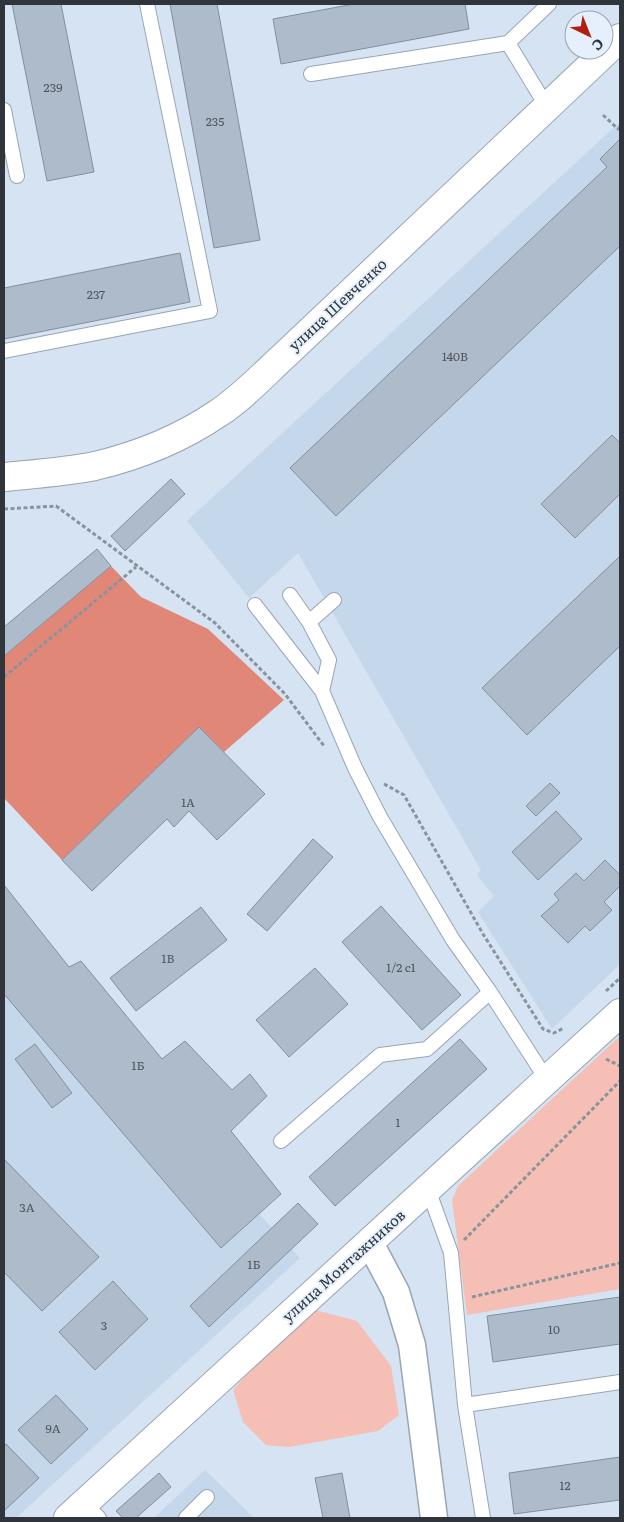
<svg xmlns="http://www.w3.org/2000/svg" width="624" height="1522" viewBox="0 0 624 1522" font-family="Literata,serif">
<rect width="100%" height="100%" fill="#d5e3f2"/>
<!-- built -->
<path fill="#c4d7eb" d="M620,122V964L552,1029L478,912L494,896L477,875L481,870L298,553L249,598L187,521Z
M4,939L300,1258L16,1518H4Z
M205,1470L254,1518H154Z"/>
<!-- green -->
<path fill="#f6bfb5" d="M620,1036V1289L467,1315L452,1200L458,1186Z
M315,1310L357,1321L391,1366L399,1415L378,1431L289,1447L266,1445L243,1422L233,1390L272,1345Z"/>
<!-- forest -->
<path fill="#e18777" d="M111,566L141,597L208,629L284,700L224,752L199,727L62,860L4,798V656Z"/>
<!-- building -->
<path fill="#aebbca" stroke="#838f9d" d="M12,4H61L94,172L47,181Z
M170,4H217L260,240L214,248Z
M354,4H465L469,29L281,64L273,19Z
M620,139V246L336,516L290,468L607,167L600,159Z
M180,253L190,302L4,339V288Z
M612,435L620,443V494L575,538L541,504Z
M171,479L185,494L125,551L111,536Z
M97,549L111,566L4,656V627Z
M620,556V646L527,735L482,688Z
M199,727L265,794L217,840L189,811L174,827L167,819L92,891L62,860Z
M550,783L560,793L536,816L526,806Z
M556,811L582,839L538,880L512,852Z
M313,839L333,857L267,931L247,914Z
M605,860L620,875V886L604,902L612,910L590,931L585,926L568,943L541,916L559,900L554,894L576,873L584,881Z
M4,885L69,967L81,961L162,1059L185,1041L232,1090L250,1074L267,1096L231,1131L281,1194L221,1248L4,994Z
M381,906L461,995L422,1030L342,942Z
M201,907L227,940L136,1011L110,978Z
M315,968L348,1004L289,1057L256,1020Z
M460,1039L487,1069L335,1206L309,1177Z
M35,1044L72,1093L52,1108L15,1059Z
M4,1159L99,1257L42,1311L4,1272Z
M298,1203L318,1224L209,1327L190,1306Z
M113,1281L148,1319L95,1370L59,1332Z
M620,1297V1344L493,1362L487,1316Z
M56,1395L88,1429L51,1464L18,1430Z
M6,1444L39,1478L4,1511V1447Z
M620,1457V1500L514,1514L509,1473Z
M159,1473L171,1487L136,1518H123L116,1511Z
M342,1473L350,1518H323L315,1478Z"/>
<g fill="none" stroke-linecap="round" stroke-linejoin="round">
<!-- lane casing -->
<g stroke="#98a5b3" stroke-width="16">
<path id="lane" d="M508,43L547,107
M311,74L508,43L549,4
M4,110L17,176
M4,351L210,311L147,4
M290,595L309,622
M255,605L322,691L355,768L380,817L453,940L490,992L547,1080
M322,691L329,660L309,622L334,600
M281,1141L380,1055L427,1049L490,992
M428,1189L451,1253L465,1405L483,1518
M465,1405L620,1382
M84,1503L99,1518
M186,1518L207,1497"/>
</g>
<!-- street casing -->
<g stroke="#98a5b3" stroke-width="29">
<path id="street" d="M370,1243L396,1292L412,1345L434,1518"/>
</g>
<!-- secondary casing -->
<g stroke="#98a5b3" stroke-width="30">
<path id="secondary" d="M4,477C34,474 65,472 95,466C137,456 180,439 217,414C242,398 264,374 286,354L620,38
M68,1518L620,1013"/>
</g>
<!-- path -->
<path stroke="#89939e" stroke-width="3" stroke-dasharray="4 2.5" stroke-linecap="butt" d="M603,115L618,129L620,127
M4,509L56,506L215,623L285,694L324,746
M4,677L136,567
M384,784L404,795L483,934L543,1029L554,1033L564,1028
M606,991L620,978
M606,1059L620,1066
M464,1240L620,1081
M472,1297L620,1263"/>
<!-- lane -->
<use href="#lane" stroke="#fff" stroke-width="14"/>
<!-- street -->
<use href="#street" stroke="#fff" stroke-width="26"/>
<!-- secondary -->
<use href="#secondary" stroke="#fff" stroke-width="28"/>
</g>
<g text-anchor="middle" stroke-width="4" stroke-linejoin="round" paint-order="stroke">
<!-- number labels -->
<g font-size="12" fill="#50565f">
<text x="53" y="92">239</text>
<text x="215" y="126">235</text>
<text x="96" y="299">237</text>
<text x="455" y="361">140В</text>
<text x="188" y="807">1А</text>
<text x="168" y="963">1В</text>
<text x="401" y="972">1/2 с1</text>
<text x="138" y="1070">1Б</text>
<text x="398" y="1127">1</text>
<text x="27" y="1212">3А</text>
<text x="254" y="1269">1Б</text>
<text x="104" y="1330">3</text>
<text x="554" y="1334">10</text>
<text x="53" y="1433">9А</text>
<text x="565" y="1490">12</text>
</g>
<!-- street labels -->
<g font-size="15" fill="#30353b" stroke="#e5f0fc">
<text transform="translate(338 305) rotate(-43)" y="5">улица Шевченко</text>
<text transform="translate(344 1266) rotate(-42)" y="5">улица Монтажников</text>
</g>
</g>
<!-- border -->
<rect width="624" height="1522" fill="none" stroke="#30353b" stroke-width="10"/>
<!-- north arrow -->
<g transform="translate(589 35) rotate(137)"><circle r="24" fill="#e5f0fc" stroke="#9da5af"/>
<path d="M0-4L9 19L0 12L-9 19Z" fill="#af200e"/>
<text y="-8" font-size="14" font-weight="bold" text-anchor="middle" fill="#30353b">С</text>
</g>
</svg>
